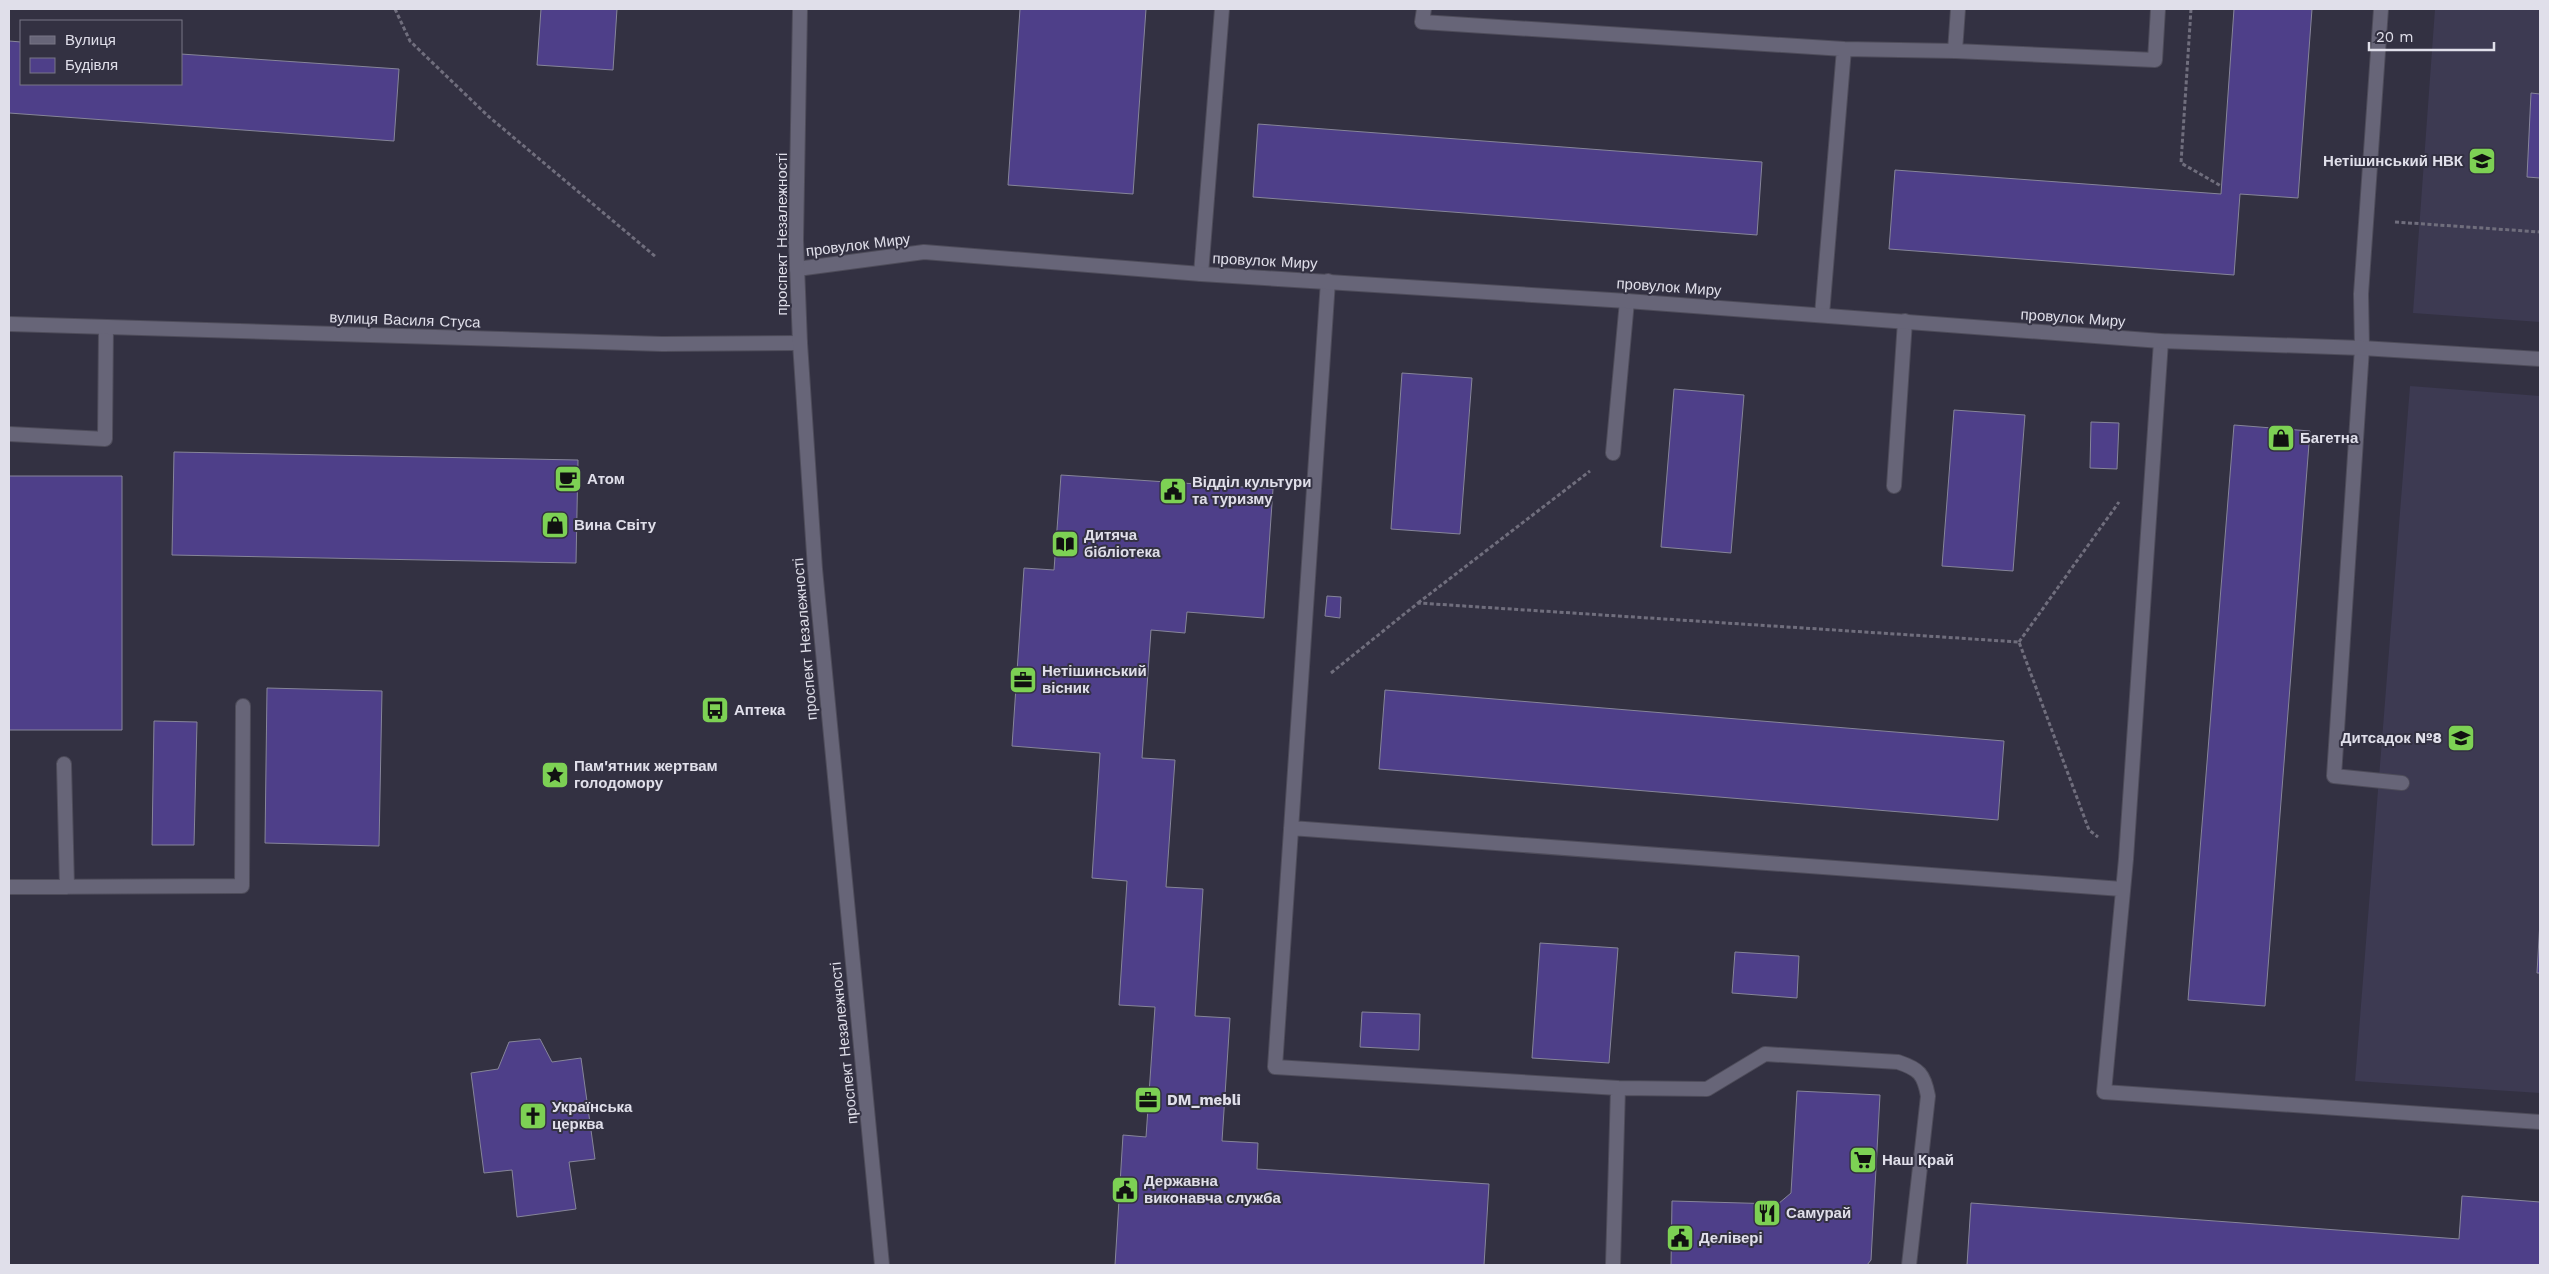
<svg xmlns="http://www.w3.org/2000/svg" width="2549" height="1274" viewBox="0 0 2549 1274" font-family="'Work Sans',sans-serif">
<rect width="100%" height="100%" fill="#333142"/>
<!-- built -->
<path fill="#3d3a52" d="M2435,9H2540V322L2413,313Z
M2410,386L2540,396V1093L2355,1081Z"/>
<!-- building -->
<path fill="#4e3f89" stroke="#868599" d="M541,9H617L613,70L537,65Z
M1020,9H1146L1133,194L1008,185Z
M2234,9H2312L2298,198L2240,194L2234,275L1889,249L1895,170L2221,194Z
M9,41L21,42V84H181V54L399,69L394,141L9,113Z
M2531,93L2540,94V178L2527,177Z
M1258,124L1762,162L1757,235L1253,197Z
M1402,373L1472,378L1460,534L1391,529Z
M1674,389L1744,395L1731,553L1661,547Z
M1954,410L2025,415L2013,571L1942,566Z
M2091,422L2119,423L2117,469L2090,468Z
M2234,425L2310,431L2265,1006L2188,1000Z
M174,452L578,460L576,563L172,555Z
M1061,475L1273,489L1264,618L1187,612L1185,633L1151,630L1142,758L1175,760L1166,887L1203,889L1195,1016L1230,1018L1222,1141L1258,1143L1257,1169L1489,1184L1484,1265H1115L1123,1135L1146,1137L1155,1007L1119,1005L1127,881L1092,878L1100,753L1012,746L1024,568L1054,570Z
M9,476H122V730H9Z
M1327,596L1341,597L1340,618L1325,616Z
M267,688L382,691L379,846L265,843Z
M1385,690L2004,741L1998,820L1379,769Z
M154,721L197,722L194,845H152Z
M2540,921V973H2537Z
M1540,943L1618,948L1609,1063L1532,1058Z
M1735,952L1799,956L1797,998L1732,993Z
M1362,1012L1420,1014L1419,1050L1360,1047Z
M540,1039L552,1062L581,1058L595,1159L569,1162L576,1209L517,1217L512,1170L484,1173L471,1073L498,1069L509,1042Z
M1797,1091L1880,1095L1871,1260L1867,1265H1671L1672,1201L1778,1204L1791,1193Z
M2462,1196L2540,1202V1265H1967L1971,1203L2459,1239Z"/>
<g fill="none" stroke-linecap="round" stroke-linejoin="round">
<!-- service casing -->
<g stroke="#4e4c5a" stroke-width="16">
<path id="service" d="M1424,9L1422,22L1844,49
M2381,9L2361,294L2362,348L2334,776L2402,783
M1955,51L1958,9
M1201,274L1222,9
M1328,281L1275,1067L1618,1088
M1822,315L1844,49L1955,51L2155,60L2158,9
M2161,341L2126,859L2104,1092L2540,1122
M9,434L105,439L106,327
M1613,453L1627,301
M1894,486L1905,321
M64,764L67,887
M1291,828L2122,889
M9,887L242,886L243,706
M1613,1265L1618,1088L1707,1089L1765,1054L1898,1062C1919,1069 1924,1074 1928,1096L1909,1265"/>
</g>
<!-- minor casing -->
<g stroke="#4e4c5a" stroke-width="16">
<path id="minor" d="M797,269L924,252L1201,274L1627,301L2161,341L2362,348L2540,359
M9,324L662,344L800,343"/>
</g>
<!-- secondary casing -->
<g stroke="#4e4c5a" stroke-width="16">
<path id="secondary" d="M800,9L796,240L800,343L815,569L882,1265"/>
</g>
<!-- path -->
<path stroke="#706e7d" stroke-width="3" stroke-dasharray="4 2.5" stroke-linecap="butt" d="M395,9L410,41L488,116L656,257
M2191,9L2181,163L2221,186
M2395,222L2540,232
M1418,603L1590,471
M2019,642L2119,502
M1331,673L1418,603L2019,642L2089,830L2098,837"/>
<!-- service -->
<use href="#service" stroke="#676578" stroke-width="14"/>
<!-- minor -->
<use href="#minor" stroke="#676578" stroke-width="14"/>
<!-- secondary -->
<use href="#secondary" stroke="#676578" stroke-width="14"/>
</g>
<!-- icons -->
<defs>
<g id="school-square" transform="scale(1.4375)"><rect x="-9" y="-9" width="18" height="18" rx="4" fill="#7dd154" stroke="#333142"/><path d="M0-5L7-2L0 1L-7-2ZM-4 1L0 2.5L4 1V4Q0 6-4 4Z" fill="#111"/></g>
<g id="shop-square" transform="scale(1.4375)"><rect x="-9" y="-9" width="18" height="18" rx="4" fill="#7dd154" stroke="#333142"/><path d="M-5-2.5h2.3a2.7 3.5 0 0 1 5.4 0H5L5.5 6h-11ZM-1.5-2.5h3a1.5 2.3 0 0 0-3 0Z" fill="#111"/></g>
<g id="cafe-square" transform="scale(1.4375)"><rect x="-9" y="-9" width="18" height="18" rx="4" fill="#7dd154" stroke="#333142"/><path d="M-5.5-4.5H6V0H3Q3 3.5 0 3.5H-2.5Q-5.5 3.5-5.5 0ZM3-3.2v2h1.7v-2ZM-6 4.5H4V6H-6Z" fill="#111"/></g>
<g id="civic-square" transform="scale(1.4375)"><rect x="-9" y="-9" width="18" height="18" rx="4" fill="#7dd154" stroke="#333142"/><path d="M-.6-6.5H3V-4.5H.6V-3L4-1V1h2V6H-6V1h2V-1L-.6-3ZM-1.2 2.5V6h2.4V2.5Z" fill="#111"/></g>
<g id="library-square" transform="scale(1.4375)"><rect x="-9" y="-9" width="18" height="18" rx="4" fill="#7dd154" stroke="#333142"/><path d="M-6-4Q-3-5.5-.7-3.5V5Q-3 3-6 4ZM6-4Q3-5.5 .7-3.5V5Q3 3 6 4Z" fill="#111"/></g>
<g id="office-square" transform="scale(1.4375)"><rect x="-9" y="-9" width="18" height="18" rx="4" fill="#7dd154" stroke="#333142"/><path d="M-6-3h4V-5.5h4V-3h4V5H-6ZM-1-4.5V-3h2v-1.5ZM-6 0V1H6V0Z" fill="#111"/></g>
<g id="bus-square" transform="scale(1.4375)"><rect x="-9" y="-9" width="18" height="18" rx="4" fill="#7dd154" stroke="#333142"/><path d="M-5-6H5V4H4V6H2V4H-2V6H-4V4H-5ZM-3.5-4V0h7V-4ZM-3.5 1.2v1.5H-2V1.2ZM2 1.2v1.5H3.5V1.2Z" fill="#111"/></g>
<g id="sight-square" transform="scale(1.4375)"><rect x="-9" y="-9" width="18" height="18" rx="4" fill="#7dd154" stroke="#333142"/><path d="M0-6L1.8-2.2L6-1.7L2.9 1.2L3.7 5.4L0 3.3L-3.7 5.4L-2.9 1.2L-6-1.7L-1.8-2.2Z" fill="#111"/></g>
<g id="church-square" transform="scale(1.4375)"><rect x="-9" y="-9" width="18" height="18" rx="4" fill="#7dd154" stroke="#333142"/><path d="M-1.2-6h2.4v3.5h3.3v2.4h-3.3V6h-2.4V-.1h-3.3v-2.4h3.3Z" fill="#111"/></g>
<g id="supermarket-square" transform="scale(1.4375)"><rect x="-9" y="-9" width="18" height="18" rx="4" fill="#7dd154" stroke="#333142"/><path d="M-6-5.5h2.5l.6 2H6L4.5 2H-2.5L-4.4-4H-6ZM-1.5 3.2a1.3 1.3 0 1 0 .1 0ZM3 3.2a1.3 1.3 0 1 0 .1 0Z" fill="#111"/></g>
<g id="restaurant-square" transform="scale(1.4375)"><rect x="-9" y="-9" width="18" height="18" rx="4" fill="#7dd154" stroke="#333142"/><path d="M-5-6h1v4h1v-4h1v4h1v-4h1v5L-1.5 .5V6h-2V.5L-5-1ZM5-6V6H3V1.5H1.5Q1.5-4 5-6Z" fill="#111"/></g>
</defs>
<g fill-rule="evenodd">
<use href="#school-square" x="2482" y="161"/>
<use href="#shop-square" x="2281" y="438"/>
<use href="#cafe-square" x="568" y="479"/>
<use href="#civic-square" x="1173" y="491"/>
<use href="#shop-square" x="555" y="525"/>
<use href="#library-square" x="1065" y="544"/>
<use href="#office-square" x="1023" y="680"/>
<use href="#bus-square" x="715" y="710"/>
<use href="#school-square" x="2461" y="738"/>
<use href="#sight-square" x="555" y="775"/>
<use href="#office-square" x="1148" y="1100"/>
<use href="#church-square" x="533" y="1116"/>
<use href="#supermarket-square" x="1863" y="1160"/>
<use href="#civic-square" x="1125" y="1190"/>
<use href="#restaurant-square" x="1767" y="1213"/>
<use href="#civic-square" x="1680" y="1238"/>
</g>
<g text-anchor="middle" stroke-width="4" stroke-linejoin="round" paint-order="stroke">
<!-- poi labels -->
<g font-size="15" font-weight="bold" fill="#e0dfea" stroke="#333142" text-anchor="start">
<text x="2463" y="166" text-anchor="end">Нетішинський НВК</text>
<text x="2300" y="443">Багетна</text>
<text x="587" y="484">Атом</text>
<text x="1192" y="487">Відділ культури<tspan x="1192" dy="17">та туризму</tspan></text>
<text x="574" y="530">Вина Світу</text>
<text x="1084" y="540">Дитяча<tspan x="1084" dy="17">бібліотека</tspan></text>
<text x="1042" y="676">Нетішинський<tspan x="1042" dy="17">вісник</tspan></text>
<text x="734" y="715">Аптека</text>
<text x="2442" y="743" text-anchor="end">Дитсадок №8</text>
<text x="574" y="771">Пам'ятник жертвам<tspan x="574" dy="17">голодомору</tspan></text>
<text x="1167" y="1105">DM_mebli</text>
<text x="552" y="1112">Українська<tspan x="552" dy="17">церква</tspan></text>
<text x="1882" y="1165">Наш Край</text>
<text x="1144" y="1186">Державна<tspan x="1144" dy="17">виконавча служба</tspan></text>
<text x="1786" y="1218">Самурай</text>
<text x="1699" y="1243">Делівері</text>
</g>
<!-- street labels -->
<g font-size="15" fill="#e0dfea" stroke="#333142">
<text transform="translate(782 234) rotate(-90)" y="5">проспект Незалежності</text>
<text transform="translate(858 245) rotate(-7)" y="5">провулок Миру</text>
<text transform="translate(1265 261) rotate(3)" y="5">провулок Миру</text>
<text transform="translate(1669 287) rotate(4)" y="5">провулок Миру</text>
<text transform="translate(2073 318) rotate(4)" y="5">провулок Миру</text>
<text transform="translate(405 320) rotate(2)" y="5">вулиця Василя Стуса</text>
<text transform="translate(805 639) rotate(-95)" y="5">проспект Незалежності</text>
<text transform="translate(844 1043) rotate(-96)" y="5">проспект Незалежності</text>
</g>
</g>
<!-- border -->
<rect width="2549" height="1274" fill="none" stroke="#e0dfea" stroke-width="20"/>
<!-- legend -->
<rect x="20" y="20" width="162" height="65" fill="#333142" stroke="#787785"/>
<rect x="30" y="36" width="25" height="8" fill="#676578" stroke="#787785"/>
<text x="65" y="45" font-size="15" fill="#e0dfea">Вулиця</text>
<rect x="30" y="58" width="25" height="15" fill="#4e3f89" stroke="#787785"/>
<text x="65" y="70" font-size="15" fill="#e0dfea">Будівля</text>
<!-- scale -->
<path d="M2369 42v8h125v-8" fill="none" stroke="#e0dfea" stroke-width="2.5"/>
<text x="2376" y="42" font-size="15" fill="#e0dfea" stroke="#333142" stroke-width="4" paint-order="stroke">20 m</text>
</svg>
